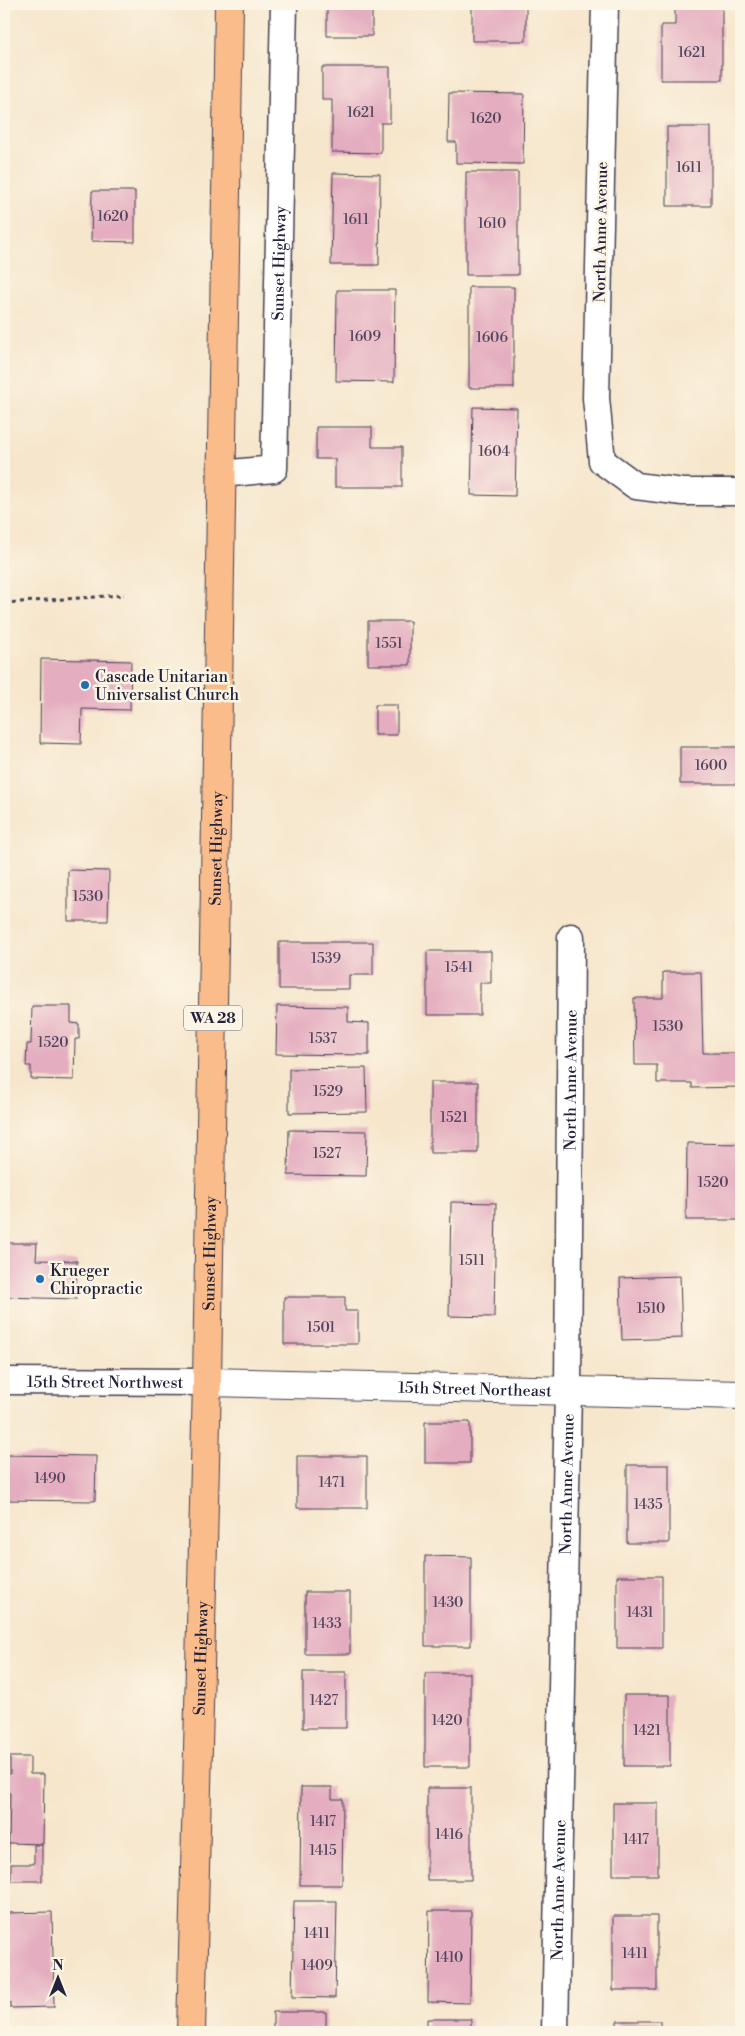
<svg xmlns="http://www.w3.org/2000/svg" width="745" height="2036" viewBox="0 0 745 2036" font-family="'Libre Bodoni',serif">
<rect width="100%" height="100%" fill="#fcf5e5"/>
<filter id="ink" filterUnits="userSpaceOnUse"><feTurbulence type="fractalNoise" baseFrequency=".02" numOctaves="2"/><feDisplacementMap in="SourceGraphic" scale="10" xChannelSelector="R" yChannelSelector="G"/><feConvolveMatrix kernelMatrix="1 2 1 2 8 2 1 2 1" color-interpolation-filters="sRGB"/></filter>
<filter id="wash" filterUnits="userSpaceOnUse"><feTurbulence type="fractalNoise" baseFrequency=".0096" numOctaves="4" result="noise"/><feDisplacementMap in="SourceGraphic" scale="20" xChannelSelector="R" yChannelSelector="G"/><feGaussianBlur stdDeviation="1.12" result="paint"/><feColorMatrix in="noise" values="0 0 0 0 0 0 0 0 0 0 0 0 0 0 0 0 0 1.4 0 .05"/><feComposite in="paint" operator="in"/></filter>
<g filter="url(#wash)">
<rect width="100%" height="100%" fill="#f6e6cc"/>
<g id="blocks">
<!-- building -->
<path fill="#e4adc0" d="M327,4H372V36H327Z
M472,4H526V41H472Z
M675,4H722V80H661V25H675Z
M322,67H390V123H381V153L332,152V100H322Z
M449,93L524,94L523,164L456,163V142H448Z
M667,127H711V206H667Z
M466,172H518V275H466Z
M333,173L380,174L379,265H331Z
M92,191H135V242L91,241Z
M469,287H514V388H469Z
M337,290H395L394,382L336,381Z
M473,407L517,408L515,496L471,495Z
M316,427H372V447H402V487H335V459H316Z
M368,621H410V665H368Z
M41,659L131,661L130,710L82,709L81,744L40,743Z
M375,705H397V735H375Z
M680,747H741V784H680Z
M68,870L109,871L108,921H68Z
M279,942H373V975H349V989H279Z
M427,951H491V983H480V1015H427Z
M663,972H701L703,1053H740V1087L692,1088V1083H657V1065H635L634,998H663Z
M32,1006H71V1023L79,1024V1039H75L74,1080L31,1079V1066H26L27,1044H31Z
M277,1006L348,1007V1022L369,1023V1055L276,1054Z
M366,1068L367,1112L289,1113V1069Z
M430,1082H478V1153H430Z
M289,1130L367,1131L366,1176L288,1175Z
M687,1143L740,1144L739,1220H686Z
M451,1202L496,1203L494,1317L449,1316Z
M4,1243H37L36,1260L77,1261L76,1299L4,1297Z
M680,1276L682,1338L622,1340L620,1278Z
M284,1297H345V1311H358V1344H284Z
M425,1422H470V1463H425Z
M4,1455L96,1456L95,1501L4,1500Z
M297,1456H367V1508H297Z
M627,1465H669V1543H627Z
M425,1556L471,1557V1646H425Z
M617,1576H662V1648H617Z
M305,1592H350V1654H305Z
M303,1672H346V1728H303Z
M425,1673H470V1767H425Z
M624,1695H670V1766H624Z
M10,1757H30V1774H44L43,1844L9,1843V1865H4V1841H9L10,1793H4V1774H10Z
M301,1787H332V1799H343L342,1885H300Z
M427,1788H471V1880H427Z
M613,1803H658V1875H613Z
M34,1845H42V1881H11V1864H34Z
M294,1901H337L335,1998L292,1997Z
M429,1911H471L470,2003L428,2002Z
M52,1912L54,2007L10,2008V2002H4V1987H8L7,1913Z
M613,1916H657V1990H613Z
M273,2012H326V2032H273Z
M427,2019H471V2032H427Z
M617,2021H660V2032H617Z"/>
</g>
</g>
<g filter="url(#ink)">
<use href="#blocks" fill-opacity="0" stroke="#423f51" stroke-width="1"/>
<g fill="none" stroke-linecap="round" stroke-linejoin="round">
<!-- minor casing -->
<g stroke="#423f51" stroke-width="29">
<g id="minor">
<path d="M605,4L596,398L602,461L636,486L683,492H741"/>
<path id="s1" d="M221,474L274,469L284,4"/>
<path id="s2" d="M4,1381L207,1382"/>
<path id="s3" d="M555,2032L568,1392L571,937"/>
</g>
</g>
<!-- tertiary casing -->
<g stroke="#423f51" stroke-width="30">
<g id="tertiary">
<path id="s4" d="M207,1382L741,1395"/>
</g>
</g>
<!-- trunk casing -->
<g stroke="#423f51" stroke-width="30">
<g id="trunk">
<path id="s5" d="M191,2032L207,1382L229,4"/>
</g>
</g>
<!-- path -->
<path stroke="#423f51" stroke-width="3" stroke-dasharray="4 4" stroke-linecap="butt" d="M4,603L124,595"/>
<!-- minor -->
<use href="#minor" stroke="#fff" stroke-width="26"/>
<!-- tertiary -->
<use href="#tertiary" stroke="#fff" stroke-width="28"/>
<!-- trunk -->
<use href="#trunk" stroke="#f9bc8a" stroke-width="28"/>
</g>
</g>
<!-- markers -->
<g fill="#1f6fb2" stroke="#fcf5e5" stroke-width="2">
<circle cx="85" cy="685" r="5"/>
<circle cx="40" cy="1279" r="5"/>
</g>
<g text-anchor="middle" stroke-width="5" stroke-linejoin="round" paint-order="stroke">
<!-- number labels -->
<g font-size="14" fill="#52455c">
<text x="692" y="57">1621</text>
<text x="361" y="117">1621</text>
<text x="486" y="123">1620</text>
<text x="689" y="172">1611</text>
<text x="113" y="221">1620</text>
<text x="356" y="224">1611</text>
<text x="492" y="228">1610</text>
<text x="365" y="341">1609</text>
<text x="492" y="342">1606</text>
<text x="494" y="456">1604</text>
<text x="389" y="648">1551</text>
<text x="711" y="770">1600</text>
<text x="88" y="901">1530</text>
<text x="326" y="963">1539</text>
<text x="459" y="972">1541</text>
<text x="668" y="1031">1530</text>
<text x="323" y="1043">1537</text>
<text x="53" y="1047">1520</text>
<text x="328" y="1096">1529</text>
<text x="454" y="1122">1521</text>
<text x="327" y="1158">1527</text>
<text x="713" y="1187">1520</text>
<text x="472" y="1265">1511</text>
<text x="651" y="1313">1510</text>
<text x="321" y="1332">1501</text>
<text x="50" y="1483">1490</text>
<text x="332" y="1487">1471</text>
<text x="648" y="1509">1435</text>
<text x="448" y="1607">1430</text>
<text x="640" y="1617">1431</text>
<text x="327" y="1628">1433</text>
<text x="324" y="1705">1427</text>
<text x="447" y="1725">1420</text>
<text x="647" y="1735">1421</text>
<text x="323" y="1826">1417</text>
<text x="449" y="1839">1416</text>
<text x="636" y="1844">1417</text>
<text x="323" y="1855">1415</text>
<text x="317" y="1938">1411</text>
<text x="635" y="1958">1411</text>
<text x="449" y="1962">1410</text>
<text x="317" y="1970">1409</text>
</g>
<!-- shield labels -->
<rect fill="#fcf5e5" stroke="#63616e" stroke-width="1" x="184" y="1005.5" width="58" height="25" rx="4"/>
<g font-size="15" font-weight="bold" fill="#22223b">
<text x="213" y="1023">WA 28</text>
</g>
<!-- street labels -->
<g font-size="16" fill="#22223b" stroke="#fcf5e5">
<text transform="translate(600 232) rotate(-89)" y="6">North Anne Avenue</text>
<text dy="6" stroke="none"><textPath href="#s1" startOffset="259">Sunset Highway</textPath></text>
<text dy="6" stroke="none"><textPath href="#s5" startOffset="1184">Sunset Highway</textPath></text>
<text dy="6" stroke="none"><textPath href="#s3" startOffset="952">North Anne Avenue</textPath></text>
<text dy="6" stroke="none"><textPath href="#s5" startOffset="779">Sunset Highway</textPath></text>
<text dy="6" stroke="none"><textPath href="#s2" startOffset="101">15th Street Northwest</textPath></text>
<text dy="6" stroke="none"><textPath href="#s4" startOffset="268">15th Street Northeast</textPath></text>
<text dy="6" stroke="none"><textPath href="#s3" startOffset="548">North Anne Avenue</textPath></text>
<text dy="6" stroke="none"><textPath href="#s5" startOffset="374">Sunset Highway</textPath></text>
<text dy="6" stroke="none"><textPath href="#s3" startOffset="142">North Anne Avenue</textPath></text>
</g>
<!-- poi labels -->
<g font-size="16" fill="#22223b" stroke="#fcf5e5" text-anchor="start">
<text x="95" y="682">Cascade Unitarian<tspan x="95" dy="18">Universalist Church</tspan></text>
<text x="50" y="1276">Krueger<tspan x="50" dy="18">Chiropractic</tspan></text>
</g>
</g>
<!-- margin -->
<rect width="745" height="2036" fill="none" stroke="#fcf5e5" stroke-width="20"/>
<!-- north arrow -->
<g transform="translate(58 1978)" stroke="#fcf5e5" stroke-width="4" paint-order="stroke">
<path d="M0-4L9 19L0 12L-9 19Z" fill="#22223b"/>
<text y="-8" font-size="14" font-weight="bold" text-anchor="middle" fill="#22223b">N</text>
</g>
</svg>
